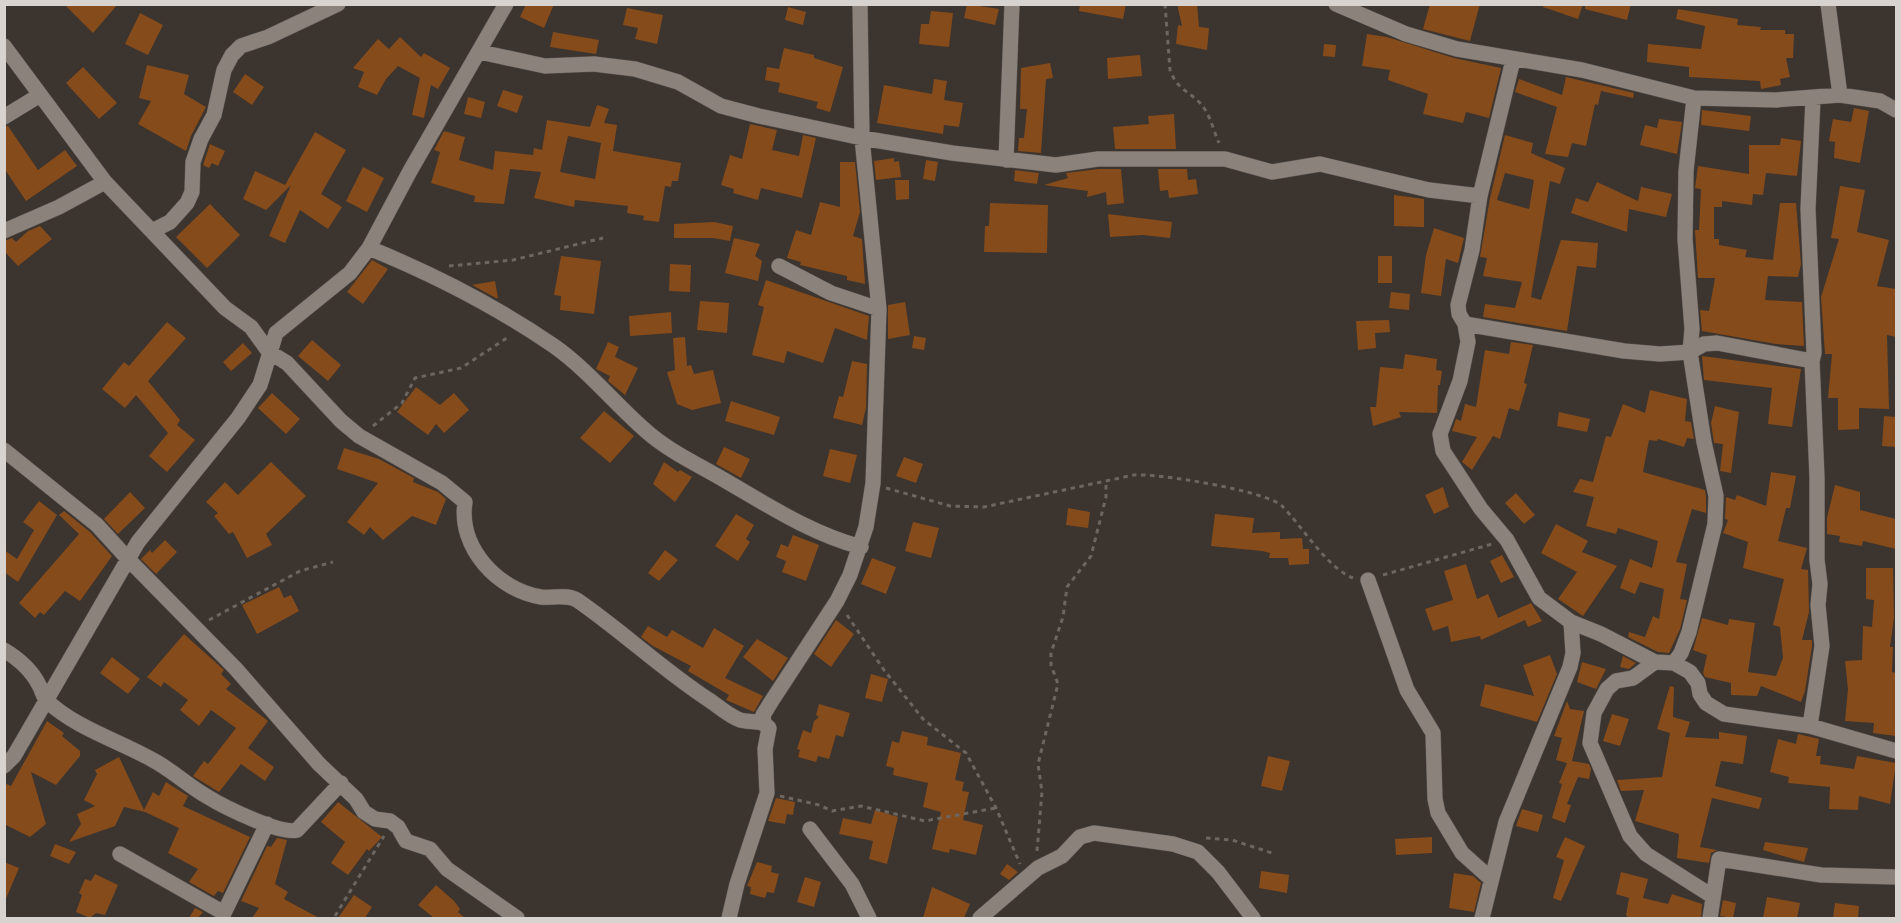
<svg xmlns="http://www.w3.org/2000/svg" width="1901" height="923" viewBox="0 0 1901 923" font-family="'Work Sans',sans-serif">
<rect width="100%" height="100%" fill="#3c342f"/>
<!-- building -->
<path fill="#854b1a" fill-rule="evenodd" d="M64,4H118L93,33Z
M526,4H554L544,28L520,17Z
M967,4L999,9L995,25L964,18Z
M1080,4H1126L1123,19L1079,11Z
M1177,4H1197L1199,27L1209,28L1207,50L1176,44L1178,25L1182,26Z
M1430,4H1480L1470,41L1423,29Z
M1544,4H1583L1578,19L1543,7Z
M1585,4H1631L1627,20L1585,9Z
M788,7L806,12L803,25L785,20Z
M627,8L663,15L657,44L635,39L638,28L623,25Z
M1678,9L1738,19L1737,25L1761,27L1760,30H1785V34H1794L1793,58H1786L1790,77L1780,79L1781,85L1761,89L1760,81L1689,77V67L1647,62L1648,44L1701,49L1705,26L1676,19Z
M931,11L953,13L949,47L919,44L921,24H929Z
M140,13L163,25L148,55L125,44Z
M553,32L599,40L596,54L550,47Z
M1367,34L1387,37L1454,58L1501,68L1489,118L1466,112L1463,123L1423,114L1428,94L1388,80L1390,70L1362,66Z
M400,37L421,57L424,53L450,68L438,89L431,85L424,118L412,115L420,78L398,66L386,79L377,95L358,87L364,72L353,68L378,39L389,49Z
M1324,44L1336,45L1335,57L1323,56Z
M784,48L814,55V58L843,67L830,112L816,108L818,102L778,92L780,83L765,80L767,67L779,69Z
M1140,55L1142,76L1108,79L1107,58Z
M1050,63L1053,78L1046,79L1041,153L1018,151L1019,138H1024L1027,109H1020L1021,68Z
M147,65L189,75L184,94L206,107L191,136L186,151L138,124L151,101L139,98Z
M83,67L117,103L99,119L66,83Z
M245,74L264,87L252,105L233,92Z
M1566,77L1634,93L1633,98L1601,91L1598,105L1595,104L1586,146L1572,143L1568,157L1545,154L1557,107L1515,92L1519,79L1562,95Z
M934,79L947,81L944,100L963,103L959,127L944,125L943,134L877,123L884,85L932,94Z
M503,90L523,96L517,113L497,106Z
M468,97L485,102L481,118L464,114Z
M597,105L609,109L604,123L617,125L613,151L681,163L678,181H672L671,187L665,186L659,222L643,220L644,216L627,213L628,206L575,200L574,207L534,198L541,172L510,169L504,204L474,202L475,196L431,183L440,152L434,150L444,131L465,137L459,160L493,170L495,151L533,155L534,148L542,150L547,120L590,127ZM568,136L601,143L595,179L560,172Z
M1854,108L1869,111L1860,163L1834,158L1835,142L1829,141L1833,119L1851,122Z
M1702,110L1751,116L1749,131L1701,125Z
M1174,114L1176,149H1115L1113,127L1149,124L1148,116Z
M1659,119L1682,122L1677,154L1640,145L1645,125L1657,128Z
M750,124L777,130L772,150L799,156L803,135L816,138L802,198L761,188L758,200L733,193L734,189L721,185L730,155L742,159Z
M8,126L38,170L65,150L77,166L26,201L4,168V127Z
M315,132L346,150L321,194L342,207L328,229L300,210L285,243L269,236L291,185L266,210L243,199L255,171L285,185Z
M1505,135L1533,143L1531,153L1565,168L1560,184L1550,181L1531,297L1541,300L1561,240L1598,243L1596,268L1577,266L1567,331L1483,317L1485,304L1515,308L1522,282L1483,276L1487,258L1480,257L1490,198ZM1505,173L1534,180L1529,209L1497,200Z
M1781,138L1801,141L1797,176L1766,173L1763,195L1753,194L1752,205L1722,201V207H1714V239H1719V245L1747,250L1745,257L1773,260L1780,203H1796L1801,264L1798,277L1768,276L1765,300L1802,302L1804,346L1776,344L1702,331L1700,310L1709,311L1715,278H1698L1695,230H1699L1701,189L1695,188L1698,166L1749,174V145H1780Z
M210,144L225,151L218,166L212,163L209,168L203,165Z
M894,158V162L899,161L901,177L876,180L874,161Z
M926,160L938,162L935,181L923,179Z
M840,162H855L860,212L853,236L862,239L865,284L847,280V276L800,265L801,262L787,258L796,230L811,235L820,202L840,207Z
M363,167L384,178L367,212L346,201Z
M1099,169H1121L1124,203L1107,205L1106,192L1087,197L1088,191L1044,185L1068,178L1066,173Z
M1158,169H1187L1188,180L1196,179L1198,194L1169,198L1168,190L1160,191Z
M1015,170L1039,173L1037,184L1014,181Z
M895,180H909V199L896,200Z
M1597,182L1638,201L1641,187L1672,194L1666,217L1629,209L1627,232L1571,213L1576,198L1588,202Z
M1840,186L1865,190L1857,232L1889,240L1877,286L1896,289V337L1887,335L1889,409L1859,408V429L1838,430V398H1828L1832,354H1825L1821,297L1839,239L1831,238Z
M1394,195L1424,199V227L1394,226Z
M990,203L1048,205L1047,253L984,252L985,226H989Z
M210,204L240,235L207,268L176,237Z
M1108,214L1172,222L1170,238L1143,235L1110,237Z
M714,222L733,226L730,241L713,238H674V224Z
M40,226L52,239L18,266L4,251V241L12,238L16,242L28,231Z
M1434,228L1464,238L1458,263L1446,259L1441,296L1421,293L1426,255Z
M734,238L760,244L755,256L762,261L758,281L725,273Z
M561,256L601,261L594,314L560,310L561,296L554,295Z
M1378,256H1392V283H1378Z
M372,260L388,269L363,304L347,292Z
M670,264L691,265L690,292L669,291Z
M766,280L869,316L867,340L835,328L823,363L787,351L784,363L752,355L764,307L758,305Z
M495,281L498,298H496L472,285Z
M1391,292L1410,294L1409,310L1389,308Z
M700,301L729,303L727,333L697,330Z
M905,302L910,335L888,339V305Z
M671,312L672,333L630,336L629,316Z
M1389,320L1390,332L1375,333L1376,348L1358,350L1356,321Z
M167,322L186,338L148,381L180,420L177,425L195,440L167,472L149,456L168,433L136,395L125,408L102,389L124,362L129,366Z
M914,336L926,338L924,350L912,348Z
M685,337L687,366L691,365L694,374L713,370L721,403L692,410L677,404L667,372L675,370L673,338Z
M312,340L341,365L328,381L298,356Z
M608,342L619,347L615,357L638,368L625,395L608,381L610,376L596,369Z
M1511,342L1533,345L1524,383L1527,384L1519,411L1509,408L1500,439L1493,436L1472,470L1462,462L1477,437L1452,431L1456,419L1461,421L1465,404L1476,407L1485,350L1509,354Z
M243,343L252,353L231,371L223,362Z
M1405,354L1437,359L1436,370L1442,371L1440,385H1438L1437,413L1399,412L1401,417L1373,426L1370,407H1376L1380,367L1403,369Z
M1702,356L1801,369L1792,427L1768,424L1772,388L1704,380Z
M852,361L867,364L866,408L862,425L833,418L839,396L843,397Z
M416,387L440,405L454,393L469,410L444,433L436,424L428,435L397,412Z
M1650,390L1687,399L1685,421L1691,422L1694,439L1687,438L1684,447L1658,439L1657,441L1649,440L1643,472L1705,490L1706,497V513L1692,509L1676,562L1687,564L1680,599L1687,600L1680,629L1669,653L1658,652L1628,637L1629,632L1645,637L1653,616L1659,619L1664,589L1640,582L1635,594L1620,588L1630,559L1652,568L1658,541L1618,528L1616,534L1586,526L1594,497L1573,492L1580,479L1593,482L1606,436L1611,437L1623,404L1645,413Z
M272,393L300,419L286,434L258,408Z
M731,401L780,417L774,435L725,421Z
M1715,406L1739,412L1731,473L1720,471L1723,444L1714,443L1711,423Z
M604,411L634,436L610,463L580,438Z
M1559,412L1590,419L1587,432L1557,426Z
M1884,416L1896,417V447L1882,446Z
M724,447L750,459L741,478L716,464Z
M344,448L379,459L414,478L413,482L438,492L446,499L436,525L412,516L383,540L370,527L364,535L347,522L378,483L337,469Z
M830,449L857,455L850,483L823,476Z
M904,457L923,464L916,483L896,476Z
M271,462L306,496L266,534L272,545L247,558L233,532L229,534L214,516L218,513L206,502L225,482L238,495Z
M664,462L678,472L680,470L692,477L675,502L653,484Z
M1771,472L1796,476L1790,508H1786L1778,541L1807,548L1801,569L1808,570L1809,612L1802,640H1812V646L1805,691L1801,702L1761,686L1757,696L1731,695V683L1705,677L1703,673L1707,655L1693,650L1702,618L1728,625L1729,619L1755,623L1748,672L1776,676L1783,658L1780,627L1773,625L1784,579L1743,568L1748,542L1723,533L1728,520L1725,519L1726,497L1735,500L1737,495L1766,506Z
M1835,485L1860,492V510L1896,519V549L1863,541L1862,546L1839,542L1840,536L1827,534V518Z
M1443,487L1449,507L1434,514L1425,495Z
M130,492L145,508L118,534L104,519Z
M1516,493L1535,515L1524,524L1505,503Z
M39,501L57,515L18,582L4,572V550L17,559L34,530L23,522Z
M1068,508L1090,512L1088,528L1066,525Z
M64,511L90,532L112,556L80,601L65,591L44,615L40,612L35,618L19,603L79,534L59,515Z
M736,514L754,525L746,539L750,542L738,561L715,546Z
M1215,514L1254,518L1252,533L1280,532V539L1302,538L1303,549H1309V564L1289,565L1288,558H1269L1270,553L1262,551L1211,546Z
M913,522L939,528L931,558L905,551Z
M1556,524L1588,541L1582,552L1617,566L1583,616L1558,599L1577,572L1541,553Z
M793,535L819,545L806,581L782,572L786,561L776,557L781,544L788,547Z
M165,540L177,552L156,574L141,559L150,550L152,553Z
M665,550L678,560L659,581L648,573Z
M1502,555L1514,577L1501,583L1490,561Z
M872,558L896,567L886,594L861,584Z
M1466,564L1477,599L1488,594L1498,618L1531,603L1542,621L1528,627L1525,620L1481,640L1480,636L1451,642L1448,626L1433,631L1425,609L1453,600L1444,571Z
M1866,568H1893L1894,618L1890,647H1893L1892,672L1896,673V736L1873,733L1874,723L1845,721L1848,689L1845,661L1862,660L1863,626L1872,627L1874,600L1866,599Z
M279,587L284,598L291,595L299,611L257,634L242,605Z
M836,620L854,634L831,667L814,654Z
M648,626L667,637L672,630L703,648L714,628L744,646L725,678L763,696L754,712L726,700L729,695L688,671L691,666L653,646L641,637Z
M184,634L224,670L221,674L231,684L226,689L268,721L248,748L274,767L265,781L241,764L219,792L193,776L204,761L208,764L236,728L211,710L199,726L180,710L188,700L164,682L161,687L147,677Z
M757,639L788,658L773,681L743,657Z
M1550,655L1557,674L1537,722L1480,706L1485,684L1534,696L1523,665Z
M1623,656L1636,663L1629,669L1620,667Z
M112,657L140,679L128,694L100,673Z
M1582,662L1606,669L1596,689L1577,682Z
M871,674L888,679L882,702L865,698Z
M1670,686L1674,687L1673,717L1690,722L1685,737L1719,739V732L1747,736L1743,764L1721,761L1715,786L1762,798L1759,809L1712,798L1700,847L1717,850L1711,853L1709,863L1677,858L1679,834L1635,821L1644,790L1621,791L1617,780L1662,777L1670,733L1657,729Z
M1567,701L1570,709L1584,711L1572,761L1589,764L1591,769L1589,779L1578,777L1567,804L1571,805L1565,823L1552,818L1562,784L1559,783L1567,763L1556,760L1562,738L1554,736Z
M819,704L850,713L843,737L836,735L829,759L818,756L816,762L798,757L800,750L797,749L803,730L811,733L814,721L819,717L816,715Z
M1612,714L1629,719L1620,746L1603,741Z
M47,721L64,733L62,736L80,751V756L56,785L31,772L46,824L30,837L4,824V783L11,786Z
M902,731L928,737L927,745L961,753L955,780L964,782L962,791L969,792L963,820L983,825L976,855L950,849L949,853L932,849L941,812L923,807L928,783L893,775L894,768L886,766L892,741L899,743Z
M1798,734L1819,739L1816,756H1821L1820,764L1854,769L1857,756L1896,763L1890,804L1859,796L1858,810L1829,809L1830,787L1788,783L1789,777L1770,772L1778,739L1796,744Z
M1268,756L1290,761L1282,791L1261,786Z
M119,757L144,810L153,792L159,796L166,782L188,796L183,806L250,837L223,893L218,891L214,896L189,882L198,869L168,853L179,828L145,812L124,807L115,826L69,842L81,824L77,814L95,806L84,800L97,774L95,770Z
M776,798L795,802L793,815L787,814L785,824L768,821Z
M338,802L382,837L369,851L367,849L348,875L331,863L345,842L321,822Z
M1522,809L1543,815L1538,832L1516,826Z
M875,810L898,817L887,864L869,859L873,841L839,834L843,818L871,824Z
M1432,837V853L1396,855L1395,839Z
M1565,837L1585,846L1561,901L1553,898L1564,860L1556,857Z
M277,838L287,840L275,884L288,892L284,899L319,918H252L259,908L241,901L267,846L271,847Z
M1765,842L1808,848L1804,862L1763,850Z
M55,844L76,852L69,864L50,856Z
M4,862L19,868L5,901H4Z
M757,862L772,866L771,872L779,874L774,893L767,892L765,898L750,894L751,887L747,886Z
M1007,864L1018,872L1009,880L1000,874Z
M1261,871L1289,875L1287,893L1259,888Z
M1621,872L1648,879L1643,898L1668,904L1672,894L1702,904L1701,918H1629L1626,915L1629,898L1616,894Z
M1454,873L1473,876L1481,883L1474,912L1449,908Z
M95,874L118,885L105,915L96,913L90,918L76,912L82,895L79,893L85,879L91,881Z
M805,877L821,882L814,907L797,902Z
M436,885L454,901L460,909L458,912L465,918H434L418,905Z
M932,887L970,904L964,918H923Z
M354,895L372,907L365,918H338Z
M1767,897L1800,903L1797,918H1763Z
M1723,900L1736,903L1733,918L1720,916Z
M1835,903L1859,906L1858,918H1833Z
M195,908L203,912L198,918H189Z"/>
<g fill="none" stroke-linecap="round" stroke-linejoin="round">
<!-- minor casing -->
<g stroke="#59534e" stroke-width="16">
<path id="minor" d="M1336,4L1406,34L1457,49L1582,70L1694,98L1776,100L1840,95L1880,101L1896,110
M1828,4L1840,95
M4,46L105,182L225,308L251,327L269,352L287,363L341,421L359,436L442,483L465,502C458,548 498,590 541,597C552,598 567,594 577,600C622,631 663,670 709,700C718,706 729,716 740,720C751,723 761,719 769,728L765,749L767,793L737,884L729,918
M480,52L545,66L594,64L635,69L678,82L721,106L759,116L862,138L952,153L1056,165L1098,159H1225L1272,172L1320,164L1429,190L1480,196
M1513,60L1480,196L1472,250L1458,305L1459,314L1465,324L1468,342L1460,381L1440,434L1443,451L1481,509L1507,540L1539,598L1571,622L1601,634L1655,662L1674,663L1690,672L1698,683L1700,694L1706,703L1724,714L1810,726L1896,751
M4,117L40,95
M1006,160L1012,4
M154,230L170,222L187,203L192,192L193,162L201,139L214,115L224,70L232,55L241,46L268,37L338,4
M4,231L59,207L105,182
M369,248C433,274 497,307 554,346C588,370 614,403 645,430C668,451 699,465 726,481C769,506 812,534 861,547
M779,266L831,293L879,309
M1465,324L1624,351L1660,354L1690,352L1704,344L1717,343L1812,361
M4,450L97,525L128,559L236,669L319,764L356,799L364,812L375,819L390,821L398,827L406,841L430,849L447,869L517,918
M1368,580L1407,690L1433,733L1435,799L1438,813L1462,853L1491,879
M4,650C19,659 31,669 39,685C42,690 43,697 47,701C76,728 117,740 151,759C171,769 188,786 208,797C224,807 281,835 297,830L341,783
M1655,662L1633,678L1616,681L1607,689L1594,713L1590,743L1630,836L1646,854L1712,896
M1674,663L1681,653L1689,632L1715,524L1716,496L1704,442L1690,352L1692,329L1685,239L1686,171L1694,98
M764,723L763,715L771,702L837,601L850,575L866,527L873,483L879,309L862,138L860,4
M1810,726L1822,646L1818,605L1820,584L1817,560V477L1812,361L1814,353L1808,209L1813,99
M4,766L14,756L138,542L238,418L260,385L276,333L350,273L369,248L410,171L506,4
M810,829L852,884L869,918
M120,854L224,913L267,824
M980,918L1038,868L1062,856L1080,837L1094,833L1173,844L1198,852L1218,872L1253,918
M1482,918L1506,822L1570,667L1573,653L1571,622
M1710,918L1719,859L1821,875L1896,877"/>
</g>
<!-- path -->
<path stroke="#6c6560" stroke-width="3" stroke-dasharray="4.5 4.5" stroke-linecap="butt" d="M1165,4L1170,70C1178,92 1193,92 1204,108C1211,118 1214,132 1219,143
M449,266L513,260L603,238
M373,426L402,403L415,378L461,368L510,336
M886,488L950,506L984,507L1134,475C1158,473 1267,491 1282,506C1302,526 1327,568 1353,578
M1383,575L1492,544
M847,615L884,670L923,719L966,753L996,808L1020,864
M209,620L300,571L333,562
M780,796L819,805L832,811L861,806L925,821L996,808
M1206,838L1232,840L1275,854
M1037,851L1042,792L1038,764L1058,684L1051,665V653L1063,617L1067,587L1091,556L1106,497V483
M335,916L384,836"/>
<!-- minor -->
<use href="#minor" stroke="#8b827c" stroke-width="15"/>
</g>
<!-- border -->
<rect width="1901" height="923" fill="none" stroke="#d8d3cf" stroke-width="12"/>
</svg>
